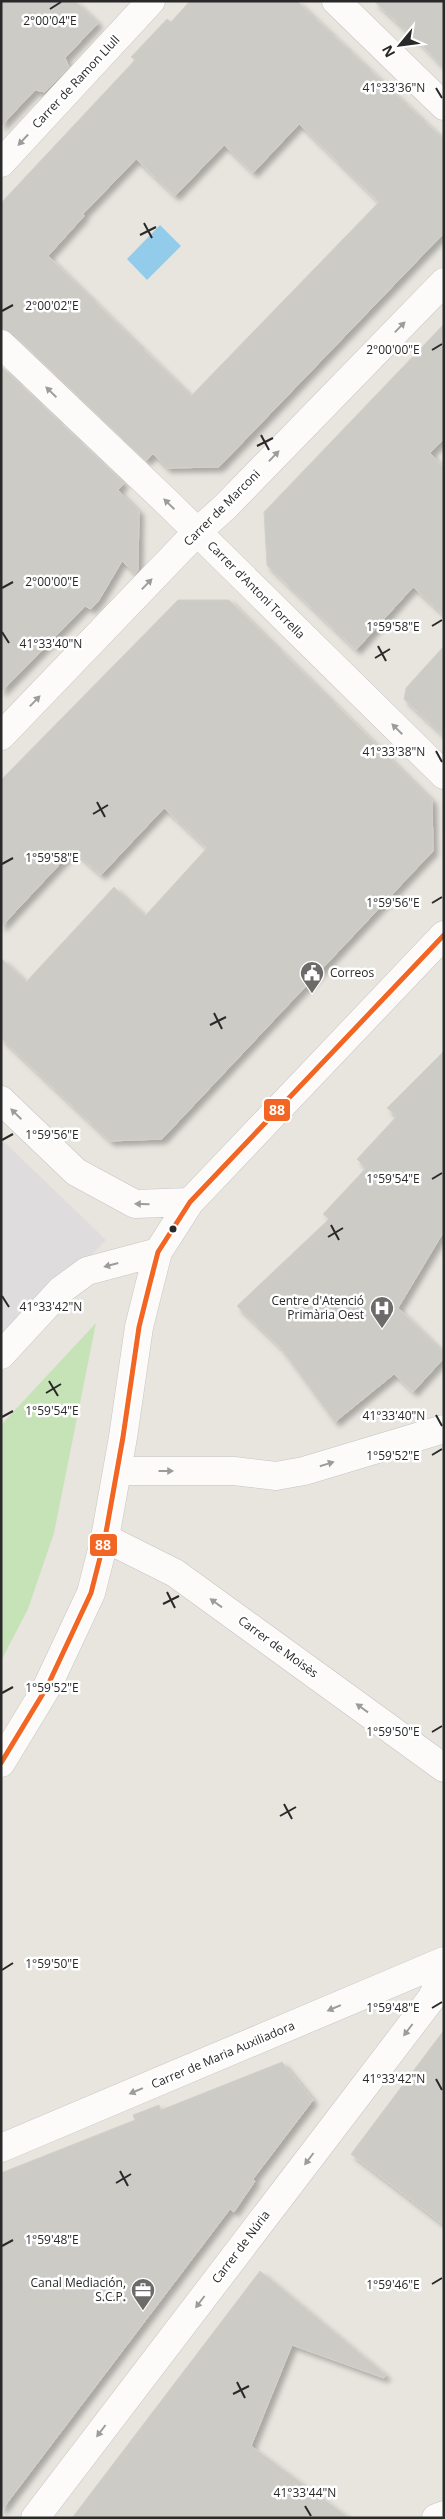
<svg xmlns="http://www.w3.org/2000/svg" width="445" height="2519" viewBox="0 0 445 2519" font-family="'Open Sans',sans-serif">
<defs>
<filter id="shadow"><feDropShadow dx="4.5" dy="4.5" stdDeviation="2.5" flood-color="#0004"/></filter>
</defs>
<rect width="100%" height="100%" fill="#e8e5df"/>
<!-- industrial -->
<path fill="#dfdcde" d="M1,1139L106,1240L1,1347Z"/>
<!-- green -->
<path fill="#c6e3b8" d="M96,1323L54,1533L28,1609L1,1661V1425Z"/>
<!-- water -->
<path fill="#93ccea" d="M160,225L181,246L147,280L127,259Z"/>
<!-- building -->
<path fill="#cdcbc6" stroke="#d3d0cb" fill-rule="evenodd" filter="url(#shadow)" d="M1,1H75L98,23L65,58L69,67L45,92L35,90L1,126Z
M190,1H297L444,140V233L219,467L167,468L153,454L146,461L12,333L1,329V203L135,60L131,57L167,19L171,22ZM299,124L379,202L191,396L48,256L84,216L83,214L136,159L175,196L224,145L253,173Z
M374,1H444V68L421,44Z
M444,324V439L430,453L444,468V615L413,587L356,650L267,565L264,512Z
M1,366L124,483L118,490L139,511L138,570L135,574L122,561L99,600L91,609L85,606L1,692Z
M178,600H229L334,703L432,800L433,851L162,1139L110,1141L1,1038V958L26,982L114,887L145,916L207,848L164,808L101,875L73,850L1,927V780Z
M444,646V736L404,699L406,688Z
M444,1051V1231L398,1308L444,1353V1358L413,1392L394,1374L335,1422L280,1347L237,1306L329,1219L323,1214L366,1168L357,1159L397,1116L387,1108Z
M444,2030V2225L351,2154Z
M282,2062L313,2100L253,2179L255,2181L234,2212L230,2209L1,2511V2173L135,2120L133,2115L159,2105L161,2110Z
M260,2271L386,2375L384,2378L292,2345L251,2446L349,2518H72Z"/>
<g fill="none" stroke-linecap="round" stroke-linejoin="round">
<!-- street casing -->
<g stroke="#c6c4c4" stroke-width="29">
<path id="street" d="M336,1L444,106
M1,163L151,1
M1,344L171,506L444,775
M1,736L197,532L225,507L444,282
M1,1100L76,1172L135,1204L190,1202
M1,1355L61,1290L87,1271L158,1252
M117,1471H234L276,1476L304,1471L444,1429
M105,1538L175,1573L444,1768
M1,1763L47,1687L91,1593L105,1538L123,1437L139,1327L150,1283L158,1252L190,1202L444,935
M1,2148L444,1961
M35,2518L431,1999L444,1974
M436,2518L444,2515"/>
</g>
<!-- street -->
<use href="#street" stroke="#fcfbfa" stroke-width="28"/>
<!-- bus-1 casing -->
<g stroke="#fff" stroke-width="9">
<path id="bus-1" d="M1,1763L47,1687L91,1593L105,1538L123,1437L139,1327L150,1283L158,1252L190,1202L444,935"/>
</g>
<!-- bus-1 -->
<use href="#bus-1" stroke="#f26522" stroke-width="5"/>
</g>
<!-- one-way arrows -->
<defs><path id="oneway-solid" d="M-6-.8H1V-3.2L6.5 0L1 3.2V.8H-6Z" transform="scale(1.25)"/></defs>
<g fill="#9d9c9c">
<use href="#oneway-solid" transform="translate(23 140) rotate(133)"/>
<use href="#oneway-solid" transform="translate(400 327) rotate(-46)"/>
<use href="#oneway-solid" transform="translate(51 392) rotate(-136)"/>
<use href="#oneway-solid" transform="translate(274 456) rotate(-46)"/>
<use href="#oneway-solid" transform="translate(169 504) rotate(-136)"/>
<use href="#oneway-solid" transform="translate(147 584) rotate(-46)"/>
<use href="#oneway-solid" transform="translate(35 701) rotate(-46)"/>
<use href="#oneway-solid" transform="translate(397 729) rotate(-135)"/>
<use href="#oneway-solid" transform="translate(16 1114) rotate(-136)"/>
<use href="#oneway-solid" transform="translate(142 1204) rotate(-179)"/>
<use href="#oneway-solid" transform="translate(111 1265) rotate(165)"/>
<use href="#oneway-solid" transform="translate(327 1464) rotate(-17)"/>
<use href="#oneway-solid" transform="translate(166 1471)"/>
<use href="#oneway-solid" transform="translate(216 1603) rotate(-144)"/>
<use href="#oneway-solid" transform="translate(362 1708) rotate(-144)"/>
<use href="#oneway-solid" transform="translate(334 2008) rotate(157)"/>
<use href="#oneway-solid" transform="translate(408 2030) rotate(127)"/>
<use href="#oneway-solid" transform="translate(136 2091) rotate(157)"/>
<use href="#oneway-solid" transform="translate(309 2159) rotate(127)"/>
<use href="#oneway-solid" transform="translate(200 2302) rotate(127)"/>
<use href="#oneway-solid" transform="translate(101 2431) rotate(127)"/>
</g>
<!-- ticks -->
<path fill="none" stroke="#292929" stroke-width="2" d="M50,9L61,2M436,88L442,98M144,223L152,238M140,235L156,227M2,311L13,305M432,350L442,344M261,435L269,450M257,446L273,438M2,588L13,582M432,626L442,620M2,632L9,643M378,646L386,661M375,658L390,649M436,751L442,762M97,802L105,817M93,814L108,805M2,864L13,858M432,903L442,897M214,1013L222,1029M210,1025L226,1017M2,1140L13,1134M432,1179L442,1173M331,1225L339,1240M328,1237L343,1228M2,1296L9,1307M49,1381L58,1396M46,1393L61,1384M436,1415L442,1426M2,1417L13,1411M432,1455L442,1449M167,1592L175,1608M163,1604L179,1596M2,1693L13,1687M432,1732L442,1726M284,1804L292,1819M280,1816L296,1807M2,1970L13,1963M432,2008L442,2002M436,2079L442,2090M120,2171L128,2186M116,2183L131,2174M2,2246L13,2240M432,2284L442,2278M237,2382L245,2398M233,2394L249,2386M305,2506L311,2516"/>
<!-- icons -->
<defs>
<g id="civic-pin" transform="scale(1.25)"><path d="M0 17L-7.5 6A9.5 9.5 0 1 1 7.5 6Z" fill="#6c6b69" stroke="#fff"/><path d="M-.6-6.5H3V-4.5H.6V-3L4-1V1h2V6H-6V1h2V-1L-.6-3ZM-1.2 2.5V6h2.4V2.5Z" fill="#fff"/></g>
<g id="hospital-pin" transform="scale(1.25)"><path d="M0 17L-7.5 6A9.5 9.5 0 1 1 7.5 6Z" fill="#6c6b69" stroke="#fff"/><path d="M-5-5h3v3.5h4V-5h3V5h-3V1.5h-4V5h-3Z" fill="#fff"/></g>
<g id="office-pin" transform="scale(1.25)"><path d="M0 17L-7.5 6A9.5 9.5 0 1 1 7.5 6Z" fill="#6c6b69" stroke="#fff"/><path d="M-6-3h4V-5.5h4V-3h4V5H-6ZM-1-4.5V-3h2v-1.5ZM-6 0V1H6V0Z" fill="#fff"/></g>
</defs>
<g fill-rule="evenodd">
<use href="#civic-pin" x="312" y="973"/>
<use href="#hospital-pin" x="382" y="1308"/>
<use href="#office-pin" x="143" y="2290"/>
</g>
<!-- markers -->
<circle fill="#292929" stroke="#fff" stroke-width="2" cx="173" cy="1229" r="4.5"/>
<g text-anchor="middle" stroke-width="5" stroke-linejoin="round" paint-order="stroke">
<!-- street labels -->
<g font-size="12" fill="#292929" stroke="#fff">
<text transform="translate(76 82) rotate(-47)" y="4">Carrer de Ramon Llull</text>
<text transform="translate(222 508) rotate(-45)" y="4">Carrer de Marconi</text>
<text transform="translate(256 590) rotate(45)" y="4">Carrer d'Antoni Torrella</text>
<text transform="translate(278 1647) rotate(36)" y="4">Carrer de Moisès</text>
<text transform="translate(223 2055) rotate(-23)" y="4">Carrer de Maria Auxiliadora</text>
<text transform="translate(241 2247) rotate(-53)" y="4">Carrer de Núria</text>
</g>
<!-- poi labels -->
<g font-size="12" fill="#292929" stroke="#fff" text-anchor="end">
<text x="330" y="977" text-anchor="start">Correos</text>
<text x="364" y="1305">Centre d'Atenció<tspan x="364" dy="14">Primària Oest</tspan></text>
<text x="126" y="2287">Canal Mediación,<tspan x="126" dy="14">S.C.P.</tspan></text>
</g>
</g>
<g font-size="12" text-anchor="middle" fill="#292929" stroke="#fff" stroke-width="5" stroke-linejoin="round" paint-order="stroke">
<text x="50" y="25">2°00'04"E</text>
<text x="394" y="92">41°33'36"N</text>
<text x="52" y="310">2°00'02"E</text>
<text x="393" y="354">2°00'00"E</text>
<text x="52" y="586">2°00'00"E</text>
<text x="393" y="631">1°59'58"E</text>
<text x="51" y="648">41°33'40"N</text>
<text x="394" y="756">41°33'38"N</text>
<text x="52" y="862">1°59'58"E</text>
<text x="393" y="907">1°59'56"E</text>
<text x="52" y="1139">1°59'56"E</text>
<text x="393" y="1183">1°59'54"E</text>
<text x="51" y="1311">41°33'42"N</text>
<text x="52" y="1415">1°59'54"E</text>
<text x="394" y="1420">41°33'40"N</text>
<text x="393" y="1460">1°59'52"E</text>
<text x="52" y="1692">1°59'52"E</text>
<text x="393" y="1736">1°59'50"E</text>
<text x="52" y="1968">1°59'50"E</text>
<text x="393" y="2012">1°59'48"E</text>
<text x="394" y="2083">41°33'42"N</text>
<text x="52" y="2244">1°59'48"E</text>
<text x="393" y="2289">1°59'46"E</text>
<text x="305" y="2497">41°33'44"N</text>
</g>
<g stroke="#fff" stroke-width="2">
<rect x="263" y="1098" width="28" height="24" rx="5" fill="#f26522"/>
<rect x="89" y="1533" width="29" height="24" rx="5" fill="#f26522"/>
</g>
<g font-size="14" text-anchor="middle" font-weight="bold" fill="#fff">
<text x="277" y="1115">88</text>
<text x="103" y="1550">88</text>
</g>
<!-- border -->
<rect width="445" height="2519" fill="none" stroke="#292929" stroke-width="5"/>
<!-- north arrow -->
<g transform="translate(400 45) rotate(241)" stroke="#ffffff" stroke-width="4" paint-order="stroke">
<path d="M0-4L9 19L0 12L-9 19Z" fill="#292929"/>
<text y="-8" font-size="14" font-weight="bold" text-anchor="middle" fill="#292929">N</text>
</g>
</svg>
